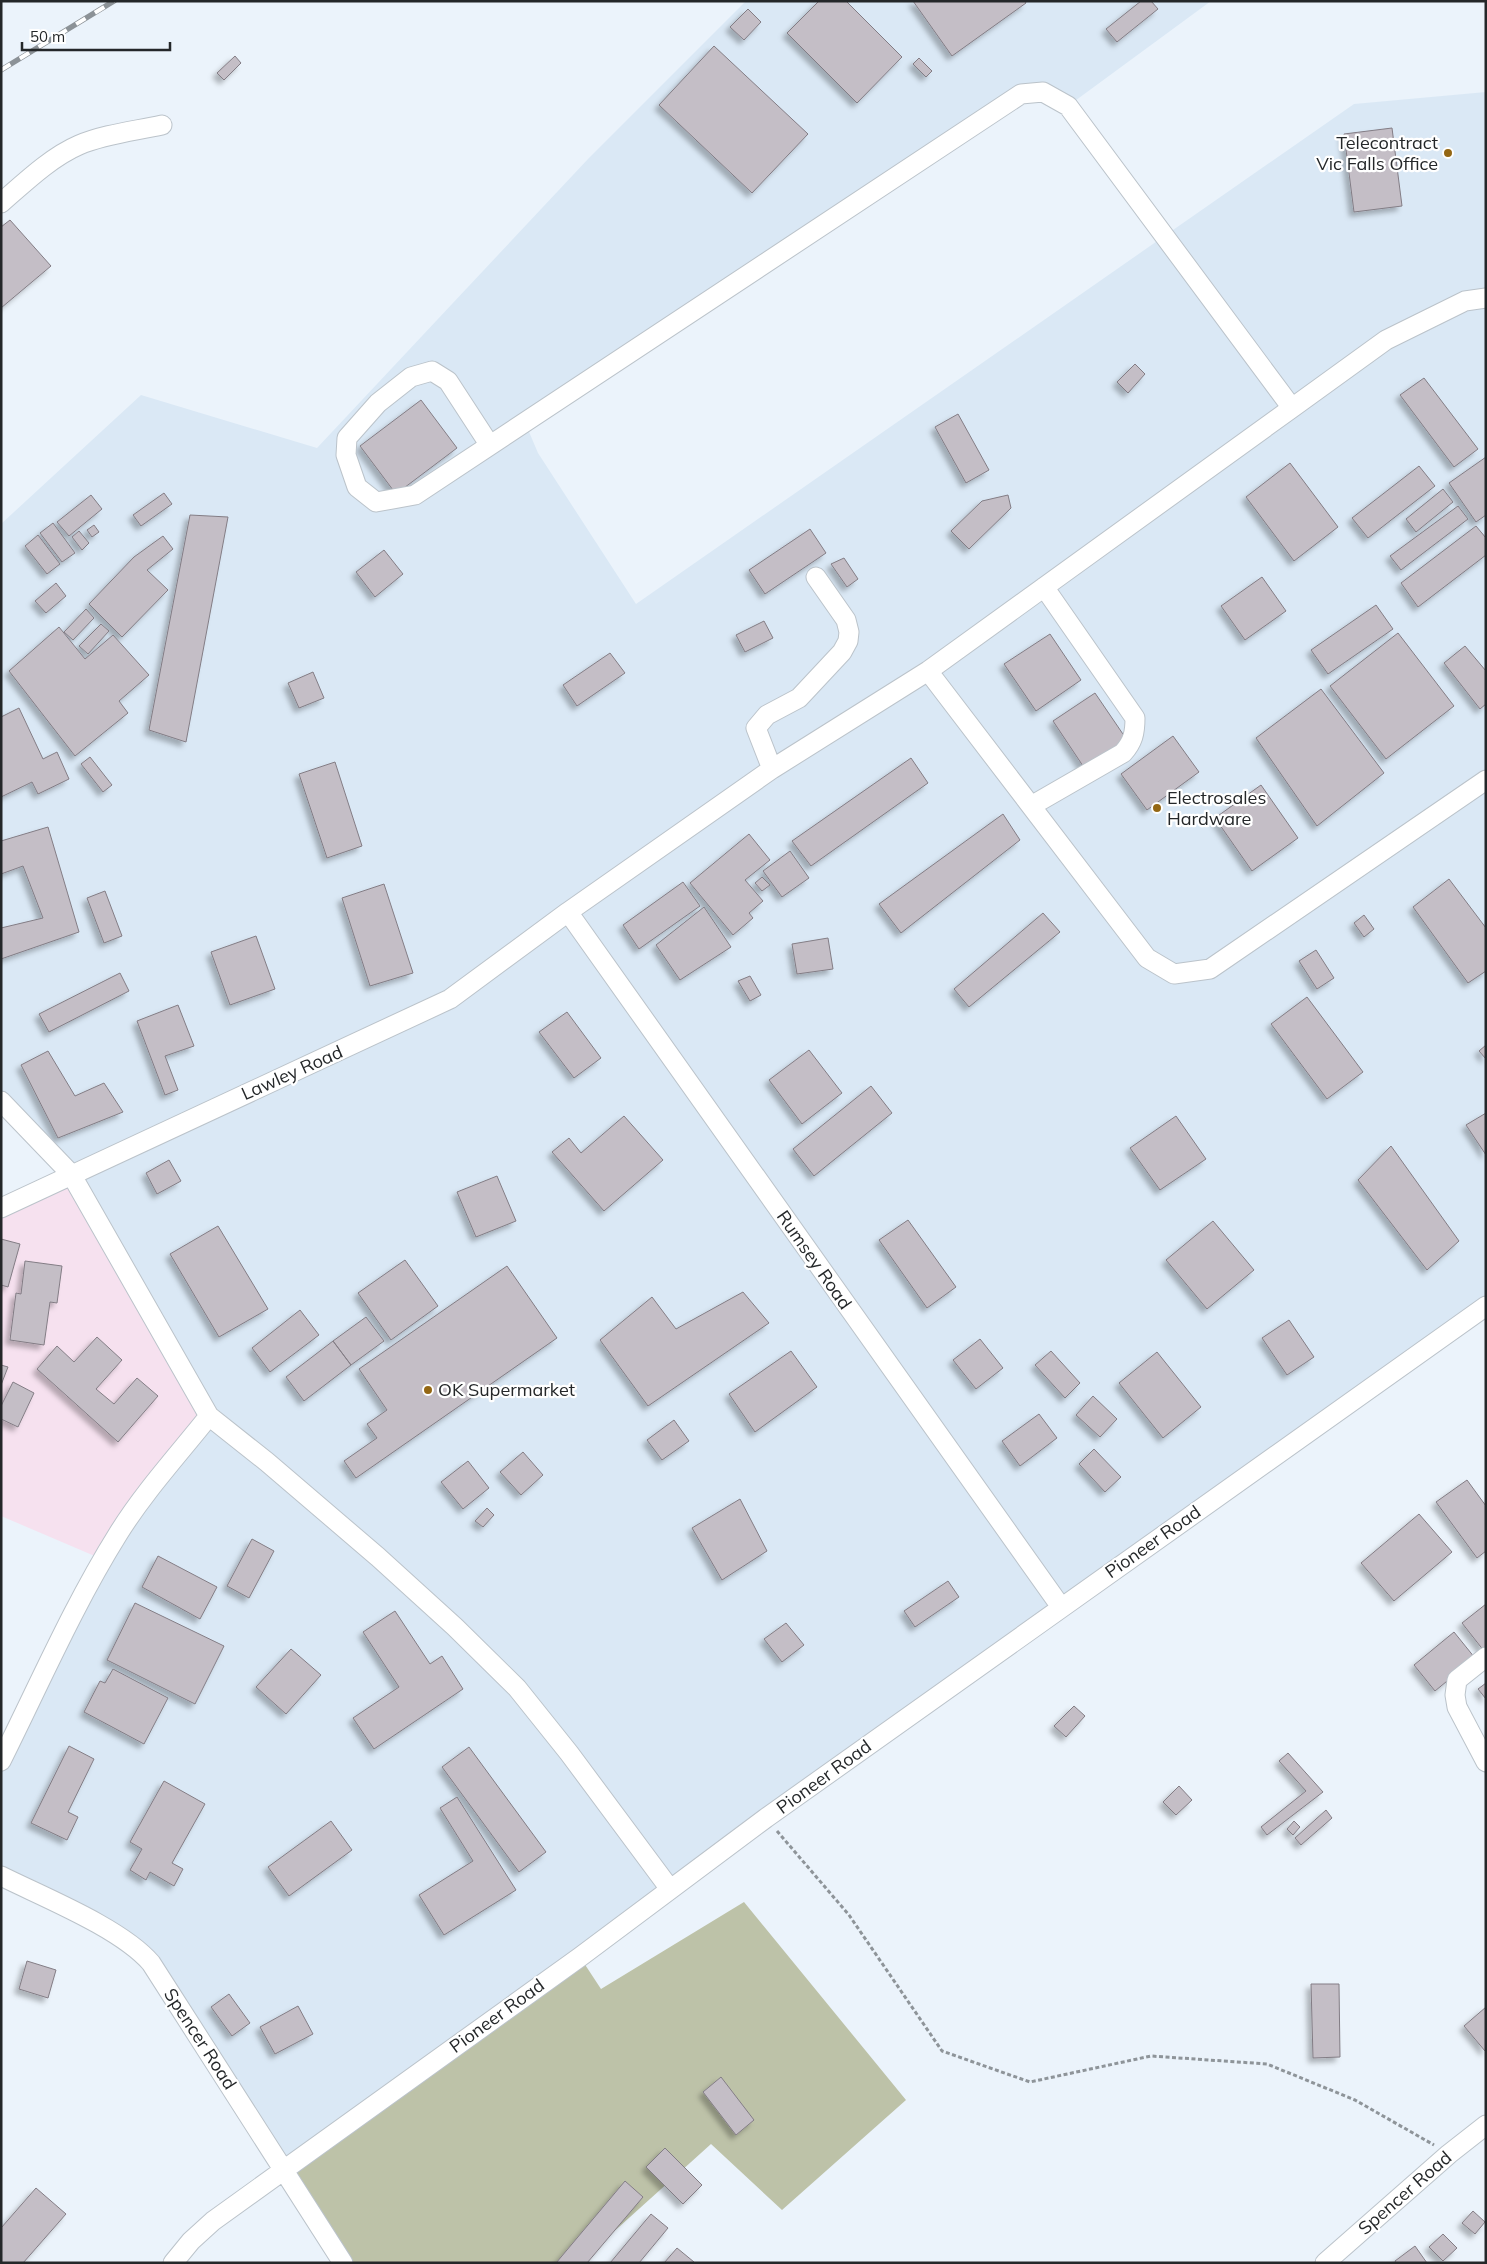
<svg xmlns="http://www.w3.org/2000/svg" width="1487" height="2264" viewBox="0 0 1487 2264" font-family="Mulish,sans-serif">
<defs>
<filter id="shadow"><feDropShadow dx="-4.5" dy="4.5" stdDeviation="2.5" flood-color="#0004"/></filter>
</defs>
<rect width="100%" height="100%" fill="#ebf3fb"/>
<!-- commercial -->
<path fill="#f6e1ef" d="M71,1174L209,1416L104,1560L1,1516V1208Z"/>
<!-- built -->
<path fill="#dae8f5" d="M746,1H1211L1068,106L1021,94L524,420L538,453L636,604L1354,104L1486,92V1306L284,2170L151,1963L1,1876V1761L78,1606L209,1416L71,1174L1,1101V524L141,395L317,448L588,159Z"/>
<!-- green -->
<path fill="#bdc2a8" d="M744,1902L906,2100L782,2210L711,2144L579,2263H343L284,2170L580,1957L601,1989Z"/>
<!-- building -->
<path fill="#c4bec6" stroke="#837d85" filter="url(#shadow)" d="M819,1H846L902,57L857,103L787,33Z
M913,1H1025L1026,3L952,56Z
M1141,1H1151L1158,9L1117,42L1106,29Z
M748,9L761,22L744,40L730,27Z
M714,46L808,134L752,193L659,105Z
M235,56L241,63L224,80L217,73Z
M919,58L932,71L926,77L913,64Z
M1392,128L1402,206L1354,212L1344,134Z
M10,220L51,266L1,308V227Z
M1135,364L1145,374L1128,393L1117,382Z
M1424,378L1478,449L1454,467L1400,395Z
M421,400L457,448L396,494L360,446Z
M958,414L989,470L966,483L935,427Z
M1486,457V515L1476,522L1449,483Z
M1290,463L1338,527L1294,561L1246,497Z
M1419,466L1435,486L1368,538L1352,518Z
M1443,489L1453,502L1416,532L1406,519Z
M164,493L172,504L141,526L133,515Z
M91,495L102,509L69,536L57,522Z
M1008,495L1011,508L969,549L951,531L982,501Z
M1458,506L1468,519L1401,570L1390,556Z
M190,515L228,517L186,742L149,730Z
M53,523L75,553L62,562L40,533Z
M94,525L99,532L92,537L87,530Z
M1476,526L1486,538V555L1418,607L1401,583Z
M810,529L826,553L765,594L749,570Z
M79,531L89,543L82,550L72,537Z
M38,535L60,564L47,574L25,546Z
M163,536L173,549L147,570L168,590L122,637L89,604L134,557Z
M384,550L403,574L375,597L356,572Z
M844,558L858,579L847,587L831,564Z
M1262,577L1286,611L1245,640L1221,606Z
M56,583L66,596L46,613L35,601Z
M1376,605L1393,629L1328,674L1311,650Z
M86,609L94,618L73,640L64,632Z
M764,621L773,638L745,652L736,635Z
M101,624L109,631L88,654L79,646Z
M59,627L85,659L113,635L149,675L119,701L128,713L75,756L9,671Z
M1398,633L1454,706L1386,759L1330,686Z
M1050,634L1081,680L1036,711L1004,664Z
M1465,646L1486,671V704L1480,709L1444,663Z
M610,653L625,673L577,706L563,685Z
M313,672L324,698L299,708L288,683Z
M1321,689L1384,773L1317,826L1256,738Z
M1095,693L1127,740L1085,769L1053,721Z
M19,708L43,759L57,752L69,779L38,794L32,782L1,797V717Z
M1173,736L1199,772L1147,810L1121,774Z
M90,757L112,785L103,792L81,764Z
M911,758L928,783L811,866L792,841Z
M335,762L362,846L327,858L299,774Z
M1261,785L1298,838L1252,871L1215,818Z
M1003,814L1020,840L901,933L879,904Z
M48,827L79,932L1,959V928L43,918L23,866L1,874V841Z
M749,834L770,860L745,880L763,901L749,913L753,918L733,935L690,883Z
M790,851L809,878L782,897L763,871Z
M762,877L770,885L762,891L755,883Z
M1449,879L1486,928V971L1468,983L1413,907Z
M683,882L700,906L639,949L623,925Z
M384,884L413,973L370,986L342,898Z
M105,891L122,936L104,943L87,898Z
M704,907L731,947L680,980L656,945Z
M1043,913L1060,932L969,1007L954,989Z
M1364,915L1374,929L1364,937L1354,923Z
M256,936L275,989L230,1005L211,952Z
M828,938L833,969L797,974L792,944Z
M1316,950L1334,978L1317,989L1299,961Z
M120,973L129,991L49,1032L39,1014Z
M750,976L761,995L750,1001L738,981Z
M1307,997L1363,1072L1327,1099L1271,1024Z
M178,1005L194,1046L165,1056L178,1090L165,1095L137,1021Z
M567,1012L601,1058L574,1078L539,1032Z
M1486,1045V1059L1479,1051Z
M809,1050L842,1093L802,1124L769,1080Z
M48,1051L75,1096L104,1083L123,1112L58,1138L21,1065Z
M871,1086L892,1113L814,1176L793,1149Z
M1486,1113V1155L1466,1125Z
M624,1116L663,1160L604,1211L552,1152L569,1138L581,1153Z
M1176,1116L1206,1159L1160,1190L1130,1148Z
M1391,1146L1459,1241L1427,1270L1358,1180Z
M169,1160L181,1181L157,1194L146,1173Z
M497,1176L516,1221L476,1237L457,1192Z
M908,1220L956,1287L927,1308L879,1240Z
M1213,1221L1254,1270L1207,1309L1166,1260Z
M218,1226L268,1309L219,1337L170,1254Z
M1,1239L20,1244L8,1287L1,1285Z
M405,1260L438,1306L391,1340L358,1293Z
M25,1261L62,1266L57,1303L50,1302L44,1345L10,1340L16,1293L21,1294Z
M507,1266L557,1338L356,1478L344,1461L377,1438L367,1424L387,1410L359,1369Z
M743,1292L769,1323L648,1406L600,1340L652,1297L676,1329Z
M300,1310L319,1335L270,1372L252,1348Z
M366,1317L384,1341L351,1365L333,1341Z
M1289,1320L1314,1357L1287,1375L1262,1338Z
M97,1337L122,1360L96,1389L114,1404L137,1378L158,1396L118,1442L37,1369L57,1346L74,1362Z
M980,1339L1003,1368L976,1389L953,1360Z
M333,1341L351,1365L304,1401L286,1377Z
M791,1351L817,1387L755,1432L729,1394Z
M1051,1351L1080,1383L1065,1398L1035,1365Z
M1157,1352L1201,1407L1163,1438L1119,1383Z
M1,1365L8,1367L1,1385Z
M13,1382L34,1393L18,1427L1,1419V1406Z
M1093,1396L1117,1419L1100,1437L1076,1415Z
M1039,1414L1057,1438L1020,1466L1002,1441Z
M674,1420L689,1441L662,1460L647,1440Z
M1094,1449L1121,1477L1105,1492L1079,1464Z
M523,1452L543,1475L521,1495L500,1472Z
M468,1461L489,1488L463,1509L441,1482Z
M1467,1480L1486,1506V1551L1477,1558L1436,1502Z
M740,1499L767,1551L722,1580L692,1528Z
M487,1508L494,1515L483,1527L475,1521Z
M1419,1514L1452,1552L1394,1601L1361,1563Z
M252,1539L274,1551L249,1598L227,1586Z
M158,1556L217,1587L200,1619L142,1587Z
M948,1581L959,1597L915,1627L904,1611Z
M135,1603L224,1646L195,1704L107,1660Z
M1486,1604V1650L1484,1651L1462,1623Z
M395,1611L430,1664L442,1656L463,1689L374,1749L353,1718L399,1687L363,1632Z
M786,1623L804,1645L782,1662L764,1639Z
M1454,1632L1475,1658L1435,1691L1414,1665Z
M291,1649L321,1675L286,1714L256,1687Z
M113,1669L168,1698L144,1744L84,1712L100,1681L105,1683Z
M1486,1683V1699L1478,1689Z
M1074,1706L1085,1716L1066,1737L1054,1726Z
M69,1746L94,1759L68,1812L78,1817L67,1840L31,1823Z
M469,1747L546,1852L519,1872L442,1767Z
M1288,1753L1323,1792L1267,1835L1261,1827L1306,1791L1279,1761Z
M164,1781L205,1804L172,1863L183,1869L174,1886L150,1872L146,1880L130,1870L142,1849L130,1842Z
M1179,1786L1192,1800L1176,1815L1163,1802Z
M457,1797L516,1890L444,1935L419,1895L473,1861L440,1808Z
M1326,1810L1332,1818L1301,1845L1295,1838Z
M331,1821L352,1850L289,1896L268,1867Z
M1294,1821L1300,1827L1293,1835L1287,1829Z
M27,1961L56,1970L48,1998L19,1989Z
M1311,1984H1339L1340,2057L1313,2058Z
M229,1994L250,2023L232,2036L211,2007Z
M298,2006L313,2034L275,2054L260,2027Z
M1486,2007V2050L1485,2051L1464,2026Z
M721,2077L754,2120L736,2135L703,2092Z
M665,2148L702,2185L683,2204L646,2167Z
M625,2181L643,2197L587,2263H556Z
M36,2188L66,2214L23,2263H1V2228Z
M1473,2211L1485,2222L1475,2234L1462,2223Z
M651,2214L668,2228L639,2263H610Z
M1443,2234L1457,2248L1443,2261L1429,2247Z
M1415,2246L1427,2263H1396L1395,2261Z
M677,2248L694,2262V2263H664Z"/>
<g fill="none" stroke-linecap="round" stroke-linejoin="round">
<!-- minor casing -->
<g stroke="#bbc3ca" stroke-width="21">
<path id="minor" d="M1,203C24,183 51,157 79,145C105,134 135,131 162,125
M489,444L448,381L432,371L411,377L378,403L347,438L346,455L357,487L376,502L415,495L1021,94L1043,92L1068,106L1292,408L1386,340L1465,301L1486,298
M928,671L1147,958L1174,974L1210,969L1486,780
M772,769L756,728L767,715L799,698L842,652L848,641L849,632L846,620L816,577
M1031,806L1123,753C1133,742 1135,733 1135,718L1044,587
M568,912L1061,1607
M1,1101L71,1174L209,1416L267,1462L378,1557L455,1627L517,1688L569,1753L670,1889
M1,1208L450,999L568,912L772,769L928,671L1292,408
M1486,1657L1457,1680L1455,1695L1457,1707L1486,1762
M1,1761C39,1685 73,1606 118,1534C144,1492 178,1455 209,1416
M1,1876C43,1897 121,1928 151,1963L343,2263
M173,2263L191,2241L213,2221L580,1957L766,1818L1486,1306
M1325,2263L1449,2154L1486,2125"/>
</g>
<!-- path -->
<path stroke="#8e9499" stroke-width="3" stroke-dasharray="4 2.5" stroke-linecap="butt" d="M777,1831L849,1915L942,2051L1030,2082L1151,2056L1267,2064L1355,2100L1434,2145"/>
<!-- minor -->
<use href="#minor" stroke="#fff" stroke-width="19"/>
<!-- rail casing -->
<g stroke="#8c9297" stroke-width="5.5">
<path id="rail" d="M1,70L114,1"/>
</g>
<!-- rail -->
<use href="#rail" stroke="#fff" stroke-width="4" stroke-dasharray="11" stroke-linecap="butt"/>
</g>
<!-- markers -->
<g fill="#946714" stroke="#fff" stroke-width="2">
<circle cx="1448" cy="153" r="5"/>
<circle cx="1157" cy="808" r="5"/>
<circle cx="428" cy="1390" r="5"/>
</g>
<g text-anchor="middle" stroke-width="4.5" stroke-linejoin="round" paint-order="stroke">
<!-- poi labels -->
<g font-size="18" fill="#242729" stroke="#fff" text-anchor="start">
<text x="1438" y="149" text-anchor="end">Telecontract<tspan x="1438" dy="21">Vic Falls Office</tspan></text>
<text x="1167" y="804">Electrosales<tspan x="1167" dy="21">Hardware</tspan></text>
<text x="438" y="1396">OK Supermarket</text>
</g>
<!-- street labels -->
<g font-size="18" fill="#242729" stroke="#fff">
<text transform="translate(292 1073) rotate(-24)" y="6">Lawley Road</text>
<text transform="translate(814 1260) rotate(55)" y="6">Rumsey Road</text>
<text transform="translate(1153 1542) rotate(-35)" y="6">Pioneer Road</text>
<text transform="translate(824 1777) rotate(-36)" y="6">Pioneer Road</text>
<text transform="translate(497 2016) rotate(-36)" y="6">Pioneer Road</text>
<text transform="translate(200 2039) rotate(57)" y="6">Spencer Road</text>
<text transform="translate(1405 2193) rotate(-41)" y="6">Spencer Road</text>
</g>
</g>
<!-- border -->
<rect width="1487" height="2264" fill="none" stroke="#242729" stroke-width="5"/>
<!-- scale -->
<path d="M22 42v8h148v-8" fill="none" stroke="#242729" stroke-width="2.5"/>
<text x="30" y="42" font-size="15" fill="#242729" stroke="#ffffff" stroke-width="4" paint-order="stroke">50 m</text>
</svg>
